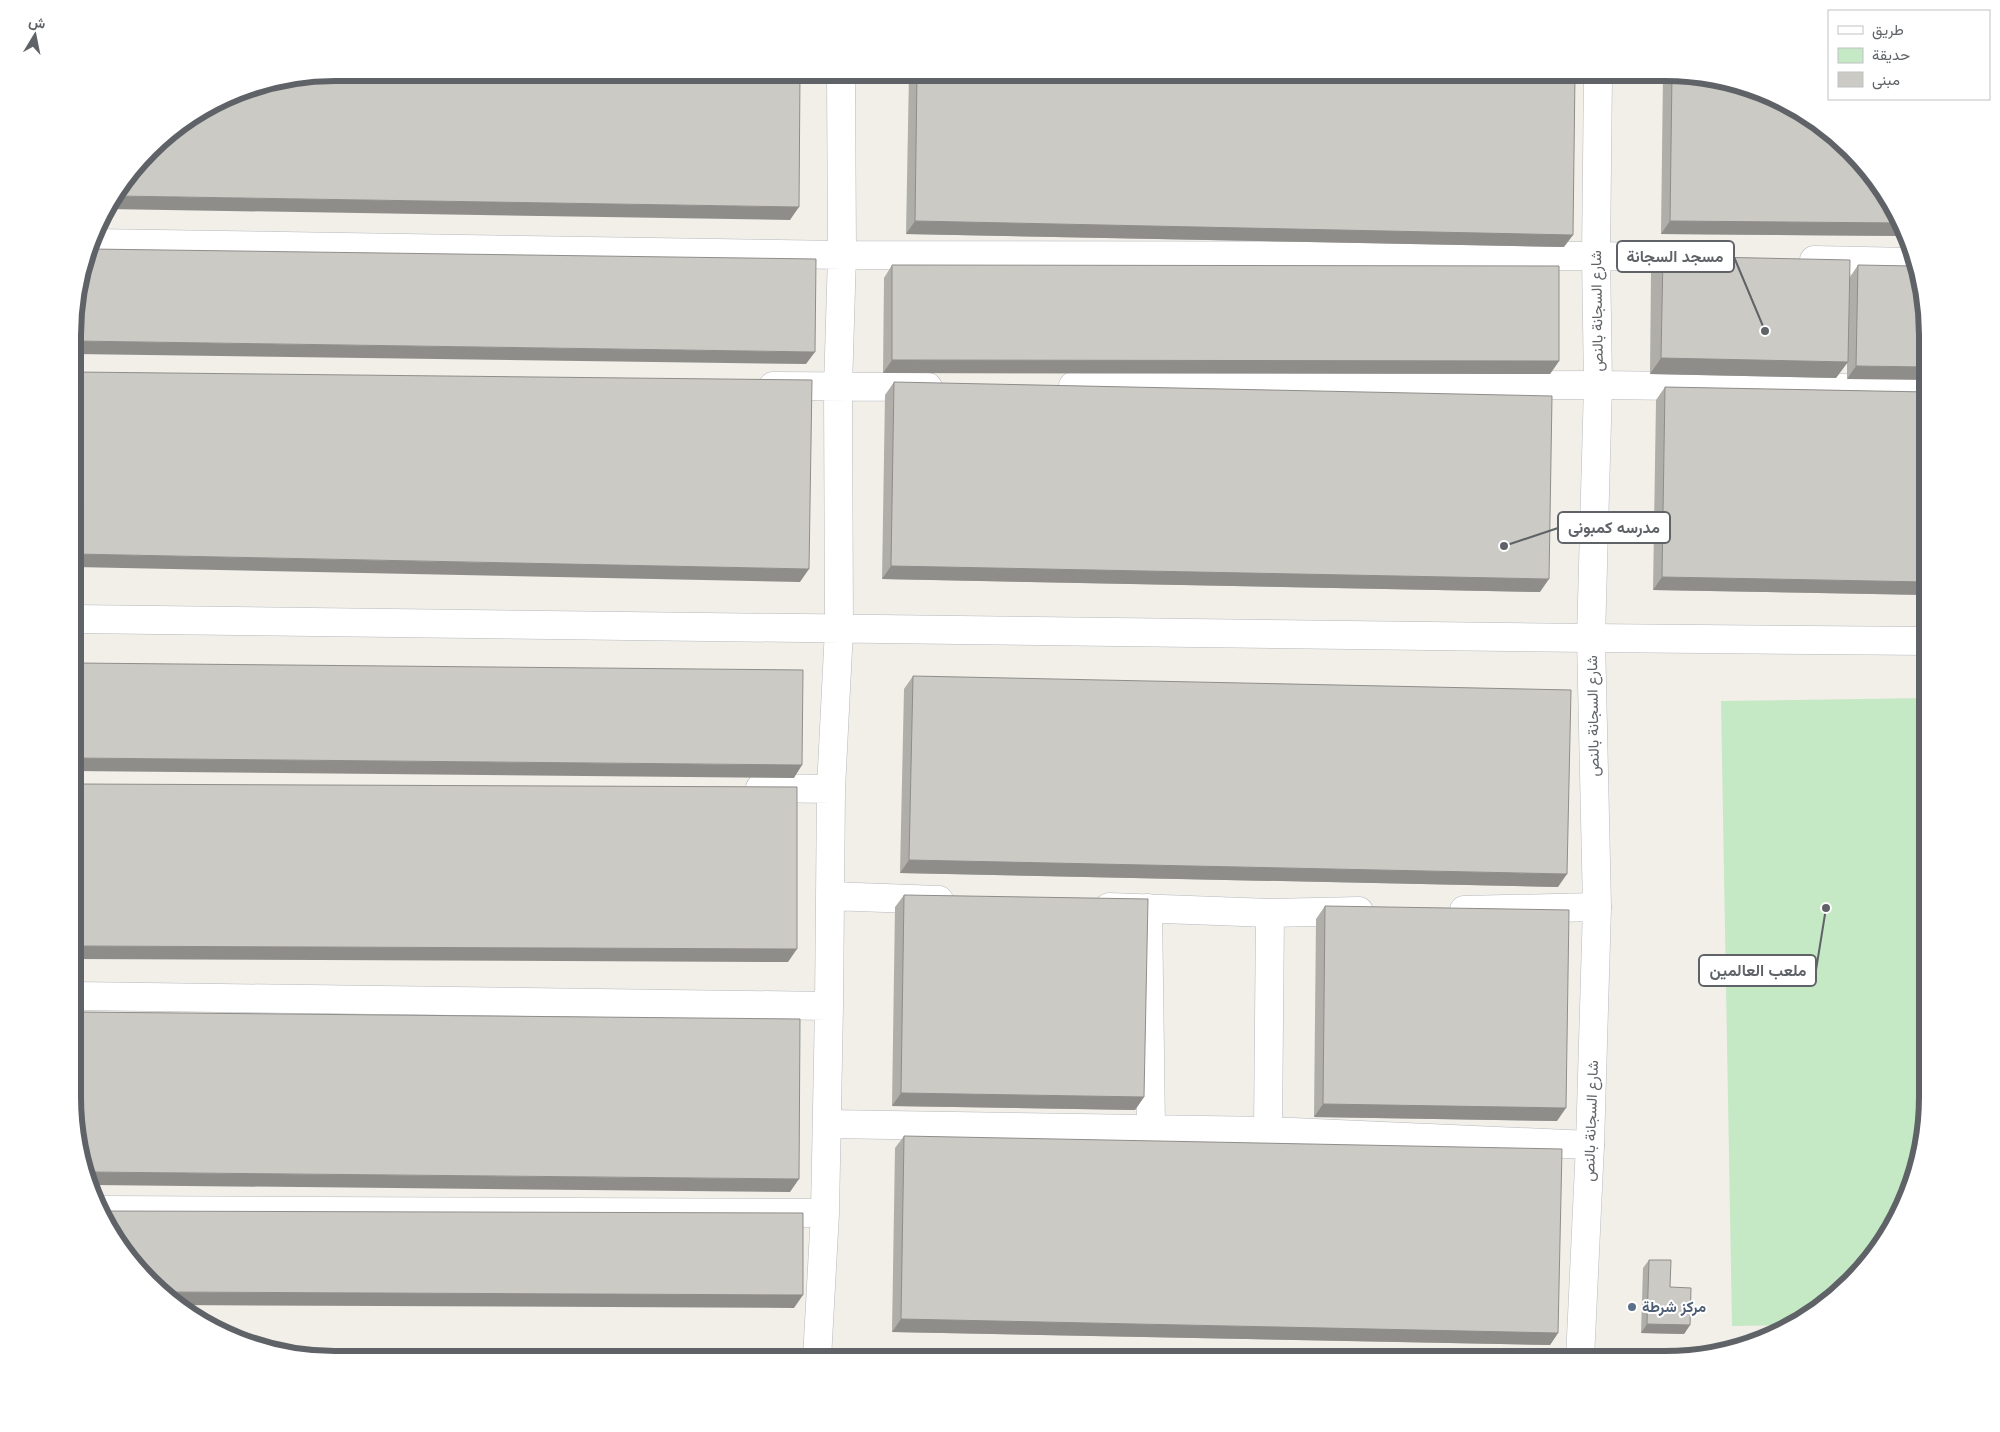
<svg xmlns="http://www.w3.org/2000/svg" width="2000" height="1432" viewBox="0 0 2000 1432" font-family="'Nunito Sans',Vazirmatn,sans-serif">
<rect width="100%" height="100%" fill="#f1efe8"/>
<!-- green -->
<path fill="#c5e8c5" d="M1927,698V1114L1913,1182L1873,1257L1825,1305L1793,1325L1732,1326L1721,701Z"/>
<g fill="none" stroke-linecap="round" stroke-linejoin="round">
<!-- street casing -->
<g stroke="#b5b8bc" stroke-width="29">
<path id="street" d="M92,243L842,255L1596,256L1698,258
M1814,260L1912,262
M773,386L928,387
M1073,386L1598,385L1927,389
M75,619L1591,638L1927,641
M760,788L831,789
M830,896L939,900
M1109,907L1270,913L1359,911
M1148,908L1151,1128
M1464,910L1597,907
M75,996L829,1006
M827,1124L1268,1131L1590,1145
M1268,1131L1270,913
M102,1210L825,1213
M817,1359L825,1213L829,1006L831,789L839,629L838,387L842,255L841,73"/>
</g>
<!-- secondary casing -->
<g stroke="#b6babf" stroke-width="29">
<path id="secondary" d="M1580,1359L1590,1145L1597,907L1591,638L1598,385L1596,256L1598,73"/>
</g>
<!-- street -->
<use href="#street" stroke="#fff" stroke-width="28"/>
<!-- secondary -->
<use href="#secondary" stroke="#fff" stroke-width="28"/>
</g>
<!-- wall -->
<path fill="#afaea9" d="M909,73H1575L1564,247L906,234Z
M1663,73H1682L1900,219L1905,236L1661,234Z
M1663,256L1850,277L1858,265L1927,318L1847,379V362L1836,378L1650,374L1651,272Z
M892,265L1559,361L1550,374L883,373L884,278Z
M894,382L1540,592L882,579L885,395Z
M1665,387L1927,392V595L1653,590L1656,400Z
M913,676L1558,887L900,873L904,689Z
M904,895L1144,1097L1135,1110L892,1106L895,907Z
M1325,906L1557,1121L1314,1117L1316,919Z
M904,1136L1558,1333L1550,1345L892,1332L895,1148Z
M1649,1260L1670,1287L1690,1325L1684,1334L1641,1333L1643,1268Z"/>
<!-- shaded-wall -->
<path fill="#8f8d8a" d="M117,196L799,207L790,220L107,209Z
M915,221L1573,235L1564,247L906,234Z
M1670,221L1902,223L1905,236L1661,234Z
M75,341L815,352L806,364L75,354Z
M1661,358L1848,362L1836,378L1650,374Z
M892,360L1559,361L1550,374L883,373Z
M1856,366L1927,367V380L1847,379Z
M75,554L809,569L800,582L75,567Z
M891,566L1549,579L1540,592L882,579Z
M1662,577L1927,582V595L1653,590Z
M75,758L802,765L794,778L75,771Z
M909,860L1567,874L1558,887L900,873Z
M75,946L797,949L788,962L75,959Z
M901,1093L1144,1097L1135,1110L892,1106Z
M1323,1104L1566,1108L1557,1121L1314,1117Z
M89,1172L799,1179L790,1192L93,1185Z
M164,1292L803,1295L794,1308L175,1305Z
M901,1319L1558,1333L1550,1345L892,1332Z
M1647,1324L1690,1325L1684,1334L1641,1333Z"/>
<!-- building -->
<path fill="#cccac5" stroke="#8f8d8a" d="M335,72L800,73L799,207L117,196L162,138L235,92Z
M917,73H1575L1573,235L915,221Z
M1672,73H1682L1765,92L1825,127L1873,175L1900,219L1902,223L1670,221Z
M91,249L816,259L815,352L75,341V301Z
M1663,256L1850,260L1848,362L1661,358Z
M892,265L1559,266V361L892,360Z
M1858,265L1913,266L1927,318V367L1856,366Z
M75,372L812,380L809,569L75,554Z
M894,382L1552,396L1549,579L891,566Z
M1665,387L1927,392V582L1662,577Z
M75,663L803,670L802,765L75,758Z
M913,676L1571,690L1567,874L909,860Z
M75,784L797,787V949L75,946Z
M904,895L1148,899L1144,1097L901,1093Z
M1325,906L1569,910L1566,1108L1323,1104Z
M75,1012L800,1019L799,1179L89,1172L75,1131Z
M904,1136L1562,1149L1558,1333L901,1319Z
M102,1211L803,1213V1295L164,1292L108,1228Z
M1649,1260H1671L1670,1287L1691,1288L1690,1325L1647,1324Z"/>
<!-- markers -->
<circle fill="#5c6f8a" stroke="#fff" stroke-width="2" cx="1632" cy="1307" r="5"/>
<g text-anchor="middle" stroke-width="4" stroke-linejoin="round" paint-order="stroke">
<!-- street labels -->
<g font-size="15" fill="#5f6368" stroke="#fff">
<text transform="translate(1597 311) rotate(-91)" y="5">شارع السجانة بالنص</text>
<text transform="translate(1593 716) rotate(-91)" y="5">شارع السجانة بالنص</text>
<text transform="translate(1591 1121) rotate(-88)" y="5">شارع السجانة بالنص</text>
</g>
<!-- service labels -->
<g font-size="15" font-weight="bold" fill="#4e5e75" stroke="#fff" text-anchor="start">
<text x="1642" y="1312">مركز شرطة</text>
</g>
</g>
<!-- crop -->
<path d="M0 0H2000V1432H0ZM335 81H1665A254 254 0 0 1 1919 335V1097A254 254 0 0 1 1665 1351H335A254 254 0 0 1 81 1097V335A254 254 0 0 1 335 81Z" fill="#fff" fill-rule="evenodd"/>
<path fill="none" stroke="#5f6368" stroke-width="6" d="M335 81H1665A254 254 0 0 1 1919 335V1097A254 254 0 0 1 1665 1351H335A254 254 0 0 1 81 1097V335A254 254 0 0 1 335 81Z"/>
<!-- callouts -->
<path fill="none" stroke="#5f6368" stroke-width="2" d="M1765 331L1734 257M1504 546L1558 528M1826 908L1816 970"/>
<g fill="#5f6368" stroke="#fff" stroke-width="2">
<circle cx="1765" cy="331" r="5"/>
<circle cx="1504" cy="546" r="5"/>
<circle cx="1826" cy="908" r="5"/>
</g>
<g fill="#fff" stroke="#5f6368" stroke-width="2">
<rect x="1617" y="241" width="117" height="31" rx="5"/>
<rect x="1558" y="512" width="112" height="31" rx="5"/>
<rect x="1699" y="955" width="117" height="31" rx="5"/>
</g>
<g font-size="16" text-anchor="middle" font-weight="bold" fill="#5f6368">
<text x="1675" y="262">مسجد السجانة</text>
<text x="1614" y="533">مدرسه كمبونى</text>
<text x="1758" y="976">ملعب العالمين</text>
</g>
<!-- legend -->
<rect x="1828" y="10" width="162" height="90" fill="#ffffff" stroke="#bfc1c3"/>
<rect x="1838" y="26" width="25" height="8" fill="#ffffff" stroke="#bfc1c3"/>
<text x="1872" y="35" font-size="15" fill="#5f6368">طريق</text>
<rect x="1838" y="48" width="25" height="15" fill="#c5e8c5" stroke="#bfc1c3"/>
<text x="1872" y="60" font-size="15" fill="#5f6368">حديقة</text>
<rect x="1838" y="72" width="25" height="15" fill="#cccac5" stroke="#bfc1c3"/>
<text x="1872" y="85" font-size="15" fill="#5f6368">مبنى</text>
<!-- north arrow -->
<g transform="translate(35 35) rotate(10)" stroke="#ffffff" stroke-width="4" paint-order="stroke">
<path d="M0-4L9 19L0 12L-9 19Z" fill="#5f6368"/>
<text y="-8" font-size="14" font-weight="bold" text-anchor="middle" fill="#5f6368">ش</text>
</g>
</svg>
